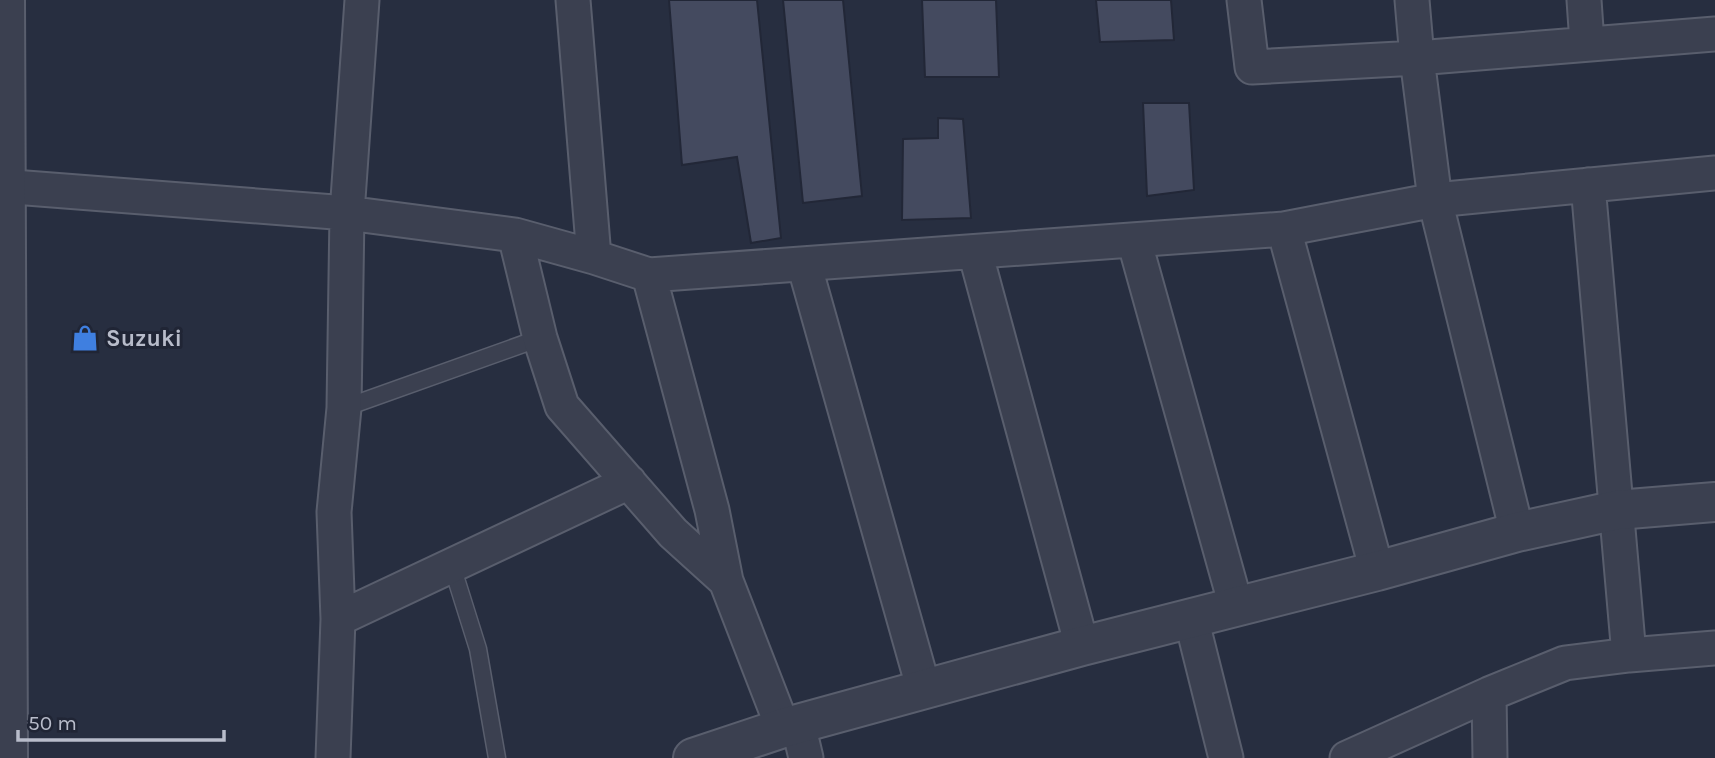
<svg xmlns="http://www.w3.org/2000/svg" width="1715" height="758" viewBox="0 0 1715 758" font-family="Karla,sans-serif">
<rect width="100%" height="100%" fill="#272e40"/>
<!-- building -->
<path fill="#444a5f" stroke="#222737" stroke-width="2" d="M669,0H757L781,238L751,243L737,157L682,165Z
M783,0H843L862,196L803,203Z
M922,0H996L999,77H925Z
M1096,0H1171L1174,40L1100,42Z
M1143,103H1189L1194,190L1147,196Z
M938,118L963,119L971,218L902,220L903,139L938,138Z"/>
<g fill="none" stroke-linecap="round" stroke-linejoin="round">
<!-- service casing -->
<g stroke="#595e6d" stroke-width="19">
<path id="service" d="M344,408L540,338
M452,566L478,649L497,758"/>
</g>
<!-- minor casing -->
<g stroke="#595e6d" stroke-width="37">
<path id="minor" d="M573,0L594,257
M1244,0L1252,67L1417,58L1715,34
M1412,0L1417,58L1435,200L1517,532
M1584,0L1587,43
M1588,185L1629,655
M0,186L347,213L515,235L594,257L649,275L1284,229L1435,200L1715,173
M1284,229L1377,571
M515,235L540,338L562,406L673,533L726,581L783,728
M1134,240L1236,606
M975,252L1082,646
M804,264L924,690
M649,275L712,510L726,581
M1191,618L1226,758
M338,619L629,482
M1489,694L1490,758
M798,724L806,758
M333,758L338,619L334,512L344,408L347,213L362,0
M1347,758L1489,694L1565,663L1629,655L1715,648"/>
</g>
<!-- tertiary casing -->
<g stroke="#595e6d" stroke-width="42">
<path id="tertiary" d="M5,0L8,758
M693,758L783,728L1082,646L1377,571L1517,532L1617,510L1715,502"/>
</g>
<!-- service -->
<use href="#service" stroke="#3b4050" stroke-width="16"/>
<!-- minor -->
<use href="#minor" stroke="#3b4050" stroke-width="33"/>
<!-- tertiary -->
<use href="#tertiary" stroke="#3b4050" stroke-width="38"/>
</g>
<!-- icons -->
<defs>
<g id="shop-bare" transform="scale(2.1)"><path d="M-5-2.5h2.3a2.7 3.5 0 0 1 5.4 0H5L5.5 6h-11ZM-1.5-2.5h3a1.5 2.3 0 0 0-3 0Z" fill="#3f7fe0" stroke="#202535" stroke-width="2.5" paint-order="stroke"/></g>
</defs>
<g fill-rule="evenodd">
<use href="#shop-bare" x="85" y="338"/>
</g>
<g text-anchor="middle" stroke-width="6" stroke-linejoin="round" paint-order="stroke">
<!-- poi labels -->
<g font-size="23" font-weight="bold" fill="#b8bcca" stroke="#202535" text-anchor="start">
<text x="106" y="346">Suzuki</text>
</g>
</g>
<!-- scale -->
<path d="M18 730v10h206v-10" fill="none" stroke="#b8bcca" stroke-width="3.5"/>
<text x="28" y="730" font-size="21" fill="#b8bcca" stroke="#202535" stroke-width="5" paint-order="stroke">50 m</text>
</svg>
